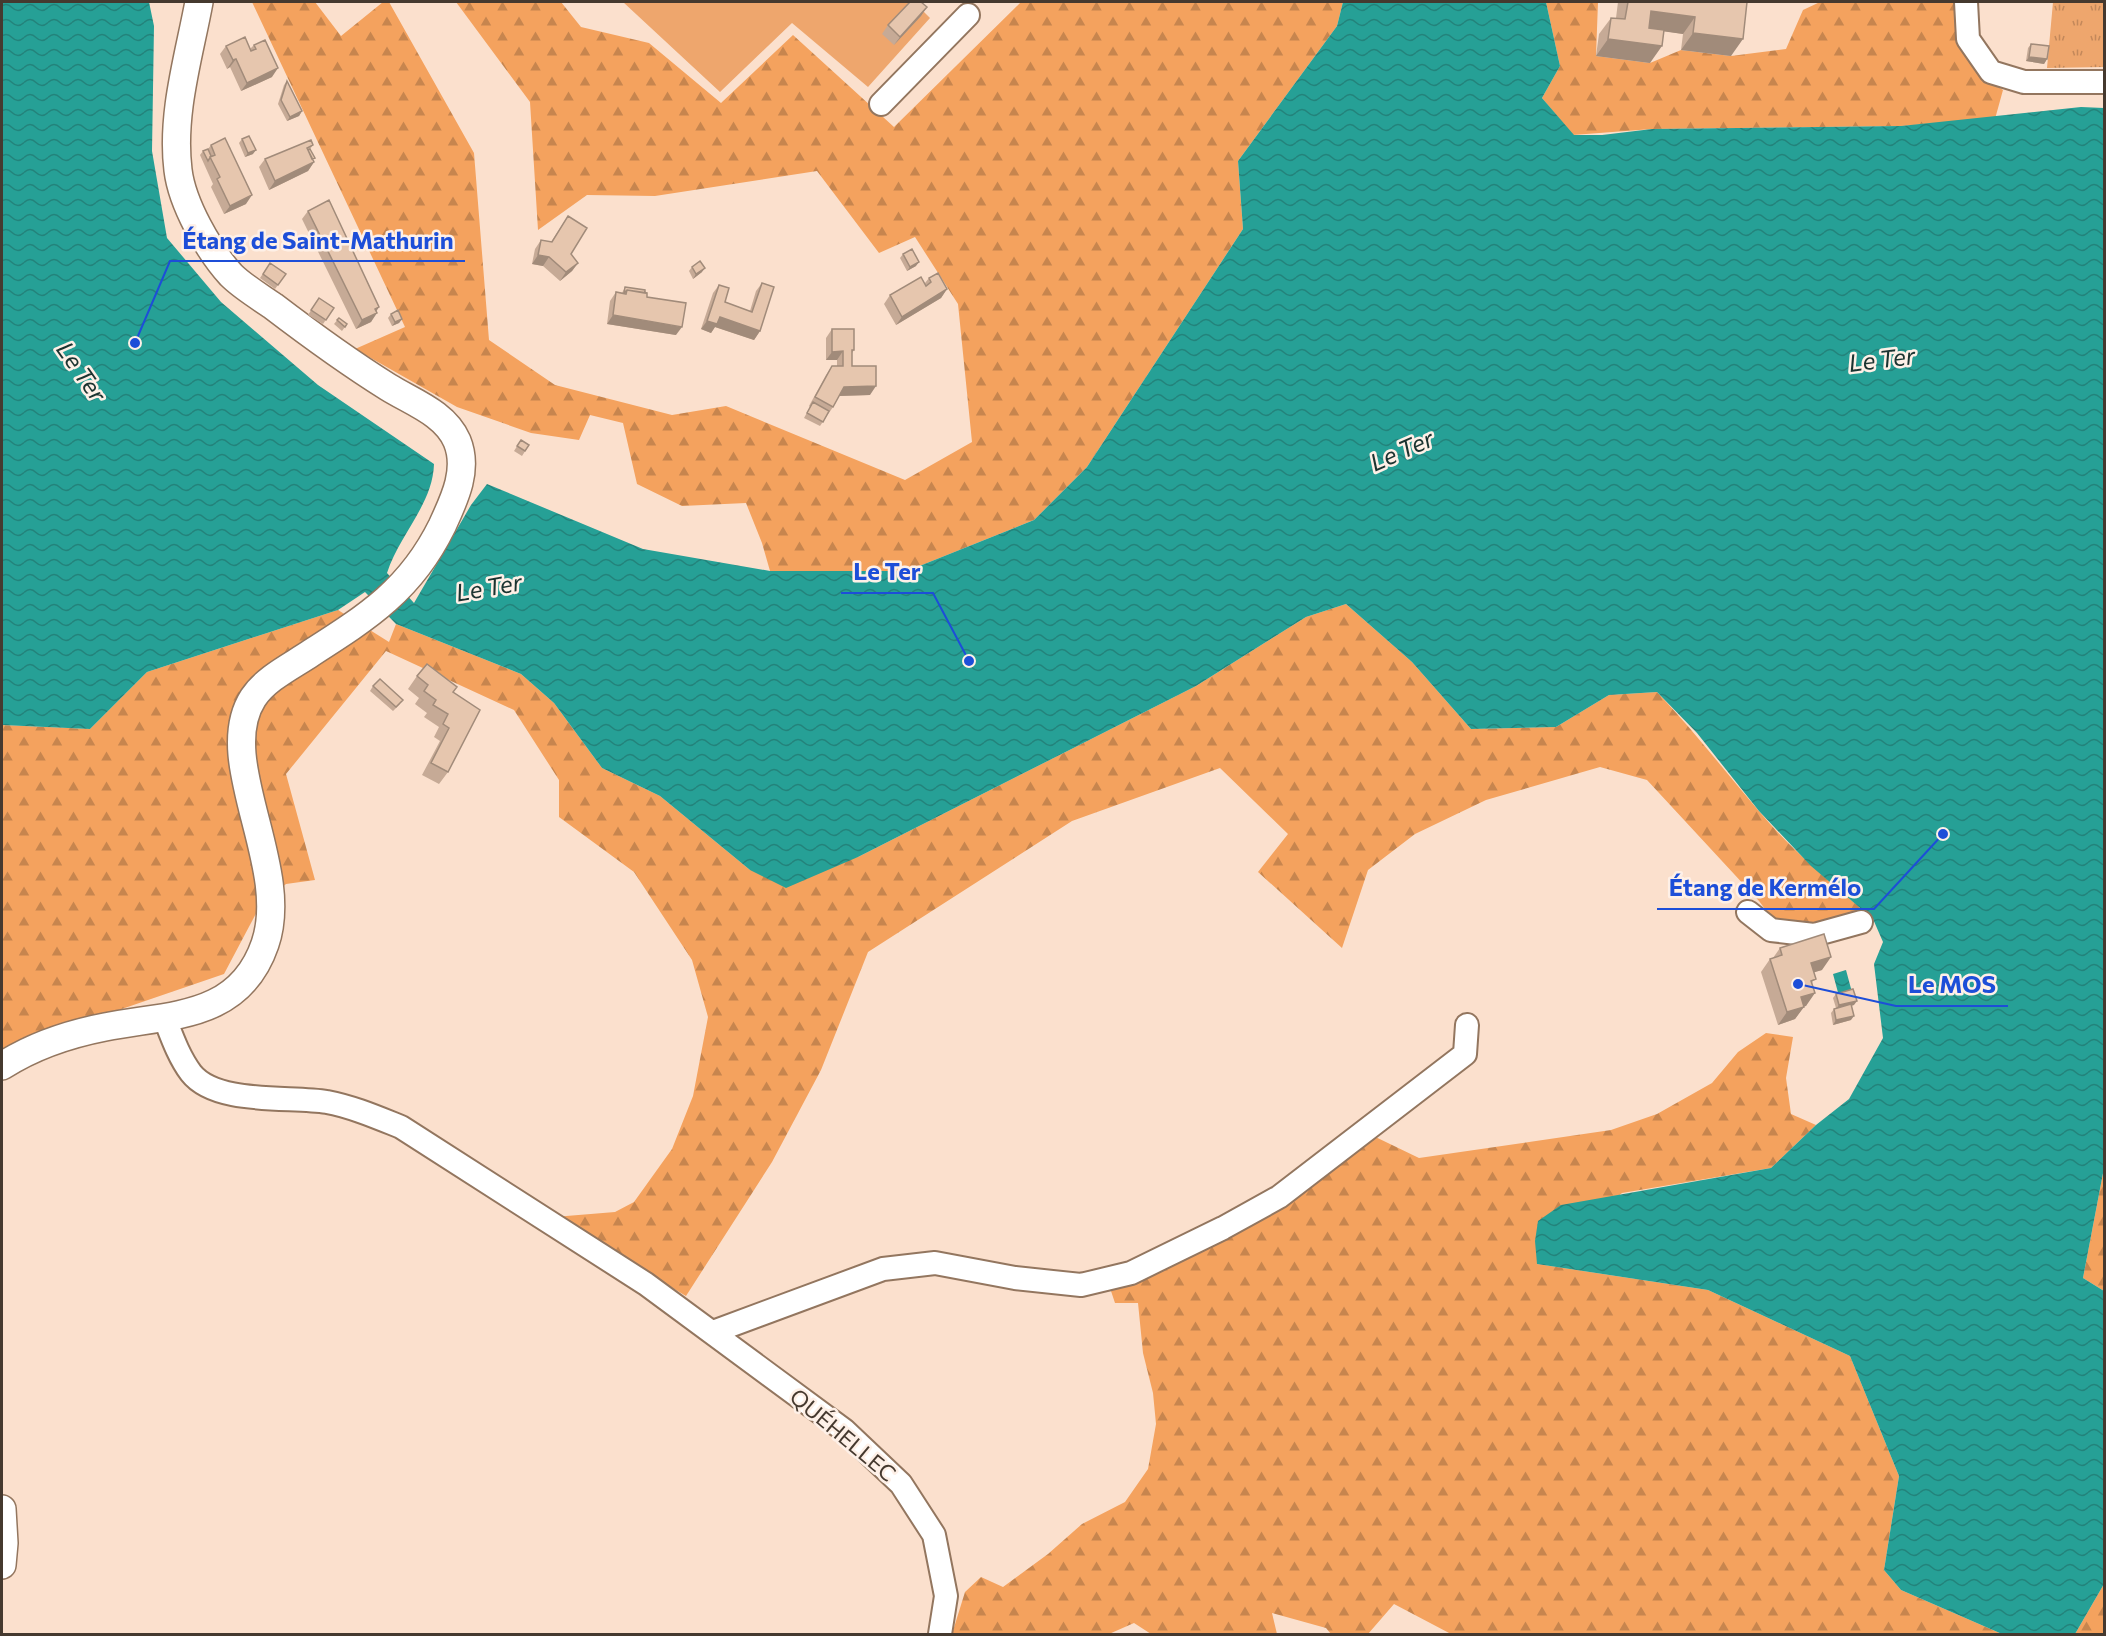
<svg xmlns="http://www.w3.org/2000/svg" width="2106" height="1636" viewBox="0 0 2106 1636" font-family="Commissioner,sans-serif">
<defs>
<pattern id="grass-tufts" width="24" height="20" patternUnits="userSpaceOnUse" patternTransform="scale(1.5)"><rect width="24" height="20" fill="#eea66d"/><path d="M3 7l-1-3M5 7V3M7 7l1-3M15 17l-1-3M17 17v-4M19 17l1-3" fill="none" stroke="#c3885a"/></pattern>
<pattern id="forest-firs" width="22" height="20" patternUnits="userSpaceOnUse" patternTransform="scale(1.5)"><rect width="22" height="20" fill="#f4a25e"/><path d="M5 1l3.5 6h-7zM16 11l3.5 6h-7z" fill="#c7854e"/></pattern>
<pattern id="water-waves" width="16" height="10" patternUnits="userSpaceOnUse" patternTransform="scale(1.5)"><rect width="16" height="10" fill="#26a096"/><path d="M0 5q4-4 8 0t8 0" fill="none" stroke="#23837b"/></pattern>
</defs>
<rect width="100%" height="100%" fill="#fbe0cd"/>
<!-- grass -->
<path fill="url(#grass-tufts)" d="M2053,2H2104V67L2047,68Z"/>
<!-- forest -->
<path fill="url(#forest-firs)" d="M252,2H315L341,36L383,2H389L474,153L489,340L555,385L672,415L726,406L905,480L972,442L958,304L915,237L879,253L817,171L655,196L587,195L538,230L530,102L456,2H561L581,27L649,43L721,103L793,35L894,127L1021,2H1343L1337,26L1238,161L1243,229L1087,467L1034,520L907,571H770L762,543L746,503L682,506L637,484L623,423L590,415L579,440L531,433L457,407L355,349L405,327Z
M1546,2H1598L1596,56L1650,63L1681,50L1731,56L1786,49L1803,10L1820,2H1958L1979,74L2003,90L1995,119L1901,126L1652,129L1573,135L1542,98L1560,66Z
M1346,604L1412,662L1471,729L1556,727L1609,695L1657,692C1693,730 1724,770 1758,810C1791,850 1831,883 1871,917L1814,935L1777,925L1759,901L1647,780L1600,767L1486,800L1415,834L1368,870L1342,948L1258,872L1288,834L1220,768L1072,821L868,952L821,1070L772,1162L686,1296L554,1217L615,1212L634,1202L672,1149L693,1096L708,1017L692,960L634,872L559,817V780L514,710L386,651L286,774L315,880L286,884L260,906L224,974L2,1050V725L90,729L147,672L338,610L389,642L396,624L521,674L554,703L602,768L660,796L750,870L858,857L1196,686L1306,617Z
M1766,1033L1793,1037L1786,1078L1791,1114L1816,1125L1771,1168L1622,1193L1537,1264L1708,1290L1850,1356L1899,1476L1884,1570L1901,1590L2002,1634H1451L1394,1604L1368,1634H1331L1326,1628L1272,1613L1277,1634H1151L1134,1623L1109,1634H952L965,1592L981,1577L1003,1587L1048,1554L1082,1524L1125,1502L1148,1469L1156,1424L1153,1393L1143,1353L1138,1303H1115L1108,1282L1223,1228L1361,1130L1419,1158L1611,1130L1657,1114L1712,1083L1738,1052Z
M2104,1168V1291L2083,1278Z
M2104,1584V1634H2075Z"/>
<!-- pitch -->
<path fill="#eea66d" d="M623,2H914L930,18L868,87L792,23L720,92Z"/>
<!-- water -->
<path fill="url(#water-waves)" d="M2,2H149L154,26L152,151L167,238L221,302L318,385L434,464C433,504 399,535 387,573L414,603L471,505L487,484L643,549L770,571H907L1034,520L1087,467L1243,229L1238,161L1337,26L1343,2H1546L1560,66L1542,98L1574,135H1602L1652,129L1901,126L2081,107L2104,108V1168L2083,1278L2104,1291V1584L2075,1634H2002L1901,1590L1884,1570L1899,1476L1850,1356L1708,1290L1537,1264L1535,1241L1538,1221L1561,1205L1771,1168L1816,1125L1849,1099L1883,1038L1874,964L1883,942L1873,919L1811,866L1759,811L1697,733L1657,692L1609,695L1556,727L1471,729L1412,662L1346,604L1306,617L1196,686L858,857L786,888L750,870L660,796L602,768L554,703L521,674L396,624L365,592L338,610L147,672L90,729L2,725Z
M1846,970L1853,996L1840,1000L1833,974Z"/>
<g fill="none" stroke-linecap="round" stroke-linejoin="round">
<!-- minor casing -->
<g stroke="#93765f" stroke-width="26">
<path id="minor" d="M1966,2L1968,39L1991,72L2024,82H2104
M881,104L968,15
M1748,912L1771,930L1814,935L1861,922
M165,1019C172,1037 179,1057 191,1073C216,1105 289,1096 327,1102C353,1107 376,1117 401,1127L646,1284L844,1430L901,1484L934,1535L946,1596L940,1634
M713,1332L883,1269L935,1263L1015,1278L1081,1285L1131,1273L1223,1228L1279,1197L1465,1054L1467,1025"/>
</g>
<!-- tertiary casing -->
<g stroke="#93765f" stroke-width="30">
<path id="tertiary" d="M2,1066C33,1046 69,1034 105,1027C169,1014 239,1020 265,944C292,866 213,760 253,698C266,678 292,666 311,653C369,616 411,589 442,526C454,500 469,470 457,441C445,413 412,402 388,387C348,362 311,335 273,306C260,297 243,287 231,275C209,251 182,204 178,170C171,114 189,56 199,2
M2,1509L4,1543L2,1565"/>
</g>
<!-- minor -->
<use href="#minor" stroke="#fff" stroke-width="22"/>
<!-- tertiary -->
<use href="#tertiary" stroke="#fff" stroke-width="27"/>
</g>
<!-- wall -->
<path fill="#c6aa96" d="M1618,2H1747L1731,56L1681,50L1683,34L1664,31L1650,63L1596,56L1599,34L1611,18H1616Z
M921,16L894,45L882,34L888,25Z
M2031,44L2047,59L2044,64L2026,61L2028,48Z
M254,45L272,77L241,91L230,67L227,69L220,54L226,46L250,49Z
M287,81L302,111L299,116L287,121L278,104L284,85Z
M242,139L253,154L245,157L239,143Z
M211,145L230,147L246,204L224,214L211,187L213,184L200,155L203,151L208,149Z
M313,145L310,149L314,162L308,171L269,190L259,167L265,159Z
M308,211L376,311L371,322L356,329L302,219Z
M568,216L571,254L578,263L572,271L560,281L543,266L532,264L535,249L541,240L551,242Z
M903,254L916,266L907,271L900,258Z
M270,263L286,274L275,289L260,278Z
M692,267L702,272L693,279L689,271Z
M929,278L947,289L941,298L896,325L884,304L890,295L925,283Z
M762,283L760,331L754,340L715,327L711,333L701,329L713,293L719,285L725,302L750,311L756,291Z
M625,287L645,293L647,297L676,335L607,324L610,301L616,292L622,293Z
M319,298L334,308L323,324L308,315Z
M391,314L402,319L399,323L392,326L388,318Z
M339,318L347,324L342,331L334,324Z
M832,329L854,350L852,353V366L870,395L839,396L833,407L820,426L804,418L810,407L809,406L826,375L832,366H837V360H826V338Z
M521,440L529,445L522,456L514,451Z
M417,676L453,692L448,772L439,784L422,775L440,741L434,737L439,727L424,717L427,713L415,704L419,698L408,689Z
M373,686L400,704L393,711L370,691Z
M1780,948L1822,970L1814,972L1812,985L1806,1006H1804L1795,1019L1778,1025L1761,972L1770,959L1773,958Z
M1836,994L1854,1005L1851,1006V1020L1833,1025L1831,1013L1834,1009L1836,1008L1833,998Z"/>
<!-- shaded-wall -->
<path fill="#a18b7a" d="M927,7L921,16L894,45L900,37Z
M1651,11L1695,17L1683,34L1639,28Z
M1693,33L1743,39L1731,56L1681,50Z
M1608,39L1662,46L1650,63L1596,56Z
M2029,57L2047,59L2044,64L2026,61Z
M236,59L230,67L227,69L233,60Z
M278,68L272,77L241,91L247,83Z
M302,111L299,116L287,121L290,117Z
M256,150L253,154L245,157L248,153Z
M314,162L308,171L269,190L275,181Z
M252,195L246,204L224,214L230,206Z
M538,255L549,257L543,266L532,264Z
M919,262L916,266L907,271L910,267Z
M578,263L572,271L560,281L566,272Z
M705,268L702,272L693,279L696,274Z
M947,289L941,298L896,325L902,317Z
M379,307L374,315L377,313L371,322L356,329L362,320L375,309Z
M613,315L682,327L676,335L607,324Z
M720,317L760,331L754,340L715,327L711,333L701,329L707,321Z
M402,319L399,323L392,326L395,322Z
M843,351L837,360H826L832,352Z
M876,386L870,395L838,396L844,387Z
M1831,957L1822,970L1802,976L1811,963Z
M1815,993L1806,1006L1793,1010L1801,997Z
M1857,1001L1854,1005L1836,1009L1839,1005Z
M1804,1007L1795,1019L1778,1025L1787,1012Z
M1854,1016L1851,1020L1833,1025L1836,1020Z"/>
<!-- building -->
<path fill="#e6c6ae" stroke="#a18b7a" stroke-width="1.5" d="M910,2H921L927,7L900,37L888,25Z
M1628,2H1747L1743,39L1693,33L1695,17L1651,11L1649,28L1664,30L1662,46L1608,39L1611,18L1625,19Z
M245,37L251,51L256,49L254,45L265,40L278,68L247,83L236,59L233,60L226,46Z
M2031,44L2049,46L2047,59L2029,57Z
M287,81L302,111L290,117L281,100Z
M249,136L256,150L248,153L242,139Z
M225,138L252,195L230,206L217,179L220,177L210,157L215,155L211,145Z
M311,140L313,145L307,148L314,162L275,181L265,159Z
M208,149L211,156L208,161L203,151Z
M310,149L315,158L312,159L308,150Z
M329,200L379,307L375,309L377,313L362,320L308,211Z
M568,216L587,228L571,254L578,263L566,272L549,257L538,255L541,240L552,242Z
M912,249L919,262L910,267L903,254Z
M700,261L705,268L696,274L692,267Z
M270,263L286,274L278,285L263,274Z
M938,273L947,289L902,317L890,295L921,277L926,286L931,282L929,278Z
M762,283L774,287L760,331L720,317L717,324L707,321L719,285L729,288L725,302L752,312Z
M625,287L645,290V293L627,290L624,293Z
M627,290L647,293V297L686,303L682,327L613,315L616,292L626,294Z
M319,298L334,308L326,320L311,310Z
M398,310L402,319L395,322L391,314Z
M339,318L347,324L345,327L337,320Z
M832,329H854V350H852V366H876V386L844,387L833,407L815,397L832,366H843V351L832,352Z
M813,402L829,411L823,422L807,413Z
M521,440L529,445L525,451L517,446Z
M427,664L457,687L453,692L480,710L448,772L431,763L449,728L443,724L448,714L433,705L436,700L424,691L428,685L417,676Z
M380,679L403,700L396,707L373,686Z
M1824,934L1831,957L1811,963L1816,979L1811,981L1815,993L1801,997L1804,1007L1787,1012L1770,959L1782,955L1780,948Z
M1853,989L1857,1001L1839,1005L1836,994Z
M1851,1004L1854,1016L1836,1020L1834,1009Z"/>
<g text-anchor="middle" stroke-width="5" stroke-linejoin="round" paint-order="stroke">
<!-- street labels -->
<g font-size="22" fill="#45392f" stroke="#fef0e7">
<text transform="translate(843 1435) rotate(40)" y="8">QUÉHELLEC</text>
</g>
<!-- water labels -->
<g font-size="24" font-style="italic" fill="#1a3330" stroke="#fef0e7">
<text transform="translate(1882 360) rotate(-7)" y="8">Le Ter</text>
<text transform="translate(81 372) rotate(55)" y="8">Le Ter</text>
<text transform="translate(1402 451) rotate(-24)" y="8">Le Ter</text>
<text transform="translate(489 588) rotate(-10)" y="8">Le Ter</text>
</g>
</g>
<!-- callouts -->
<path fill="none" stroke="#1d4ed8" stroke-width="2" d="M135 343L170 261H465M969 661L933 593H841M1943 834L1874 909H1657M1798 984L1896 1006H2008"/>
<g fill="#1d4ed8" stroke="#fef0e7" stroke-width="2">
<circle cx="135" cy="343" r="6"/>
<circle cx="969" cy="661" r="6"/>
<circle cx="1943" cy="834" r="6"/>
<circle cx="1798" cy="984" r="6"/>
</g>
<g font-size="24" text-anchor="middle" font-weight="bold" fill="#1d4ed8" stroke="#fef0e7" stroke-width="5" stroke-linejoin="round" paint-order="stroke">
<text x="318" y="249">Étang de Saint-Mathurin</text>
<text x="887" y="580">Le Ter</text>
<text x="1765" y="896">Étang de Kermélo</text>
<text x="1952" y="993">Le MOS</text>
</g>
<!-- border -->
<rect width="2106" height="1636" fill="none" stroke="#45392f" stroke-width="6"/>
</svg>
